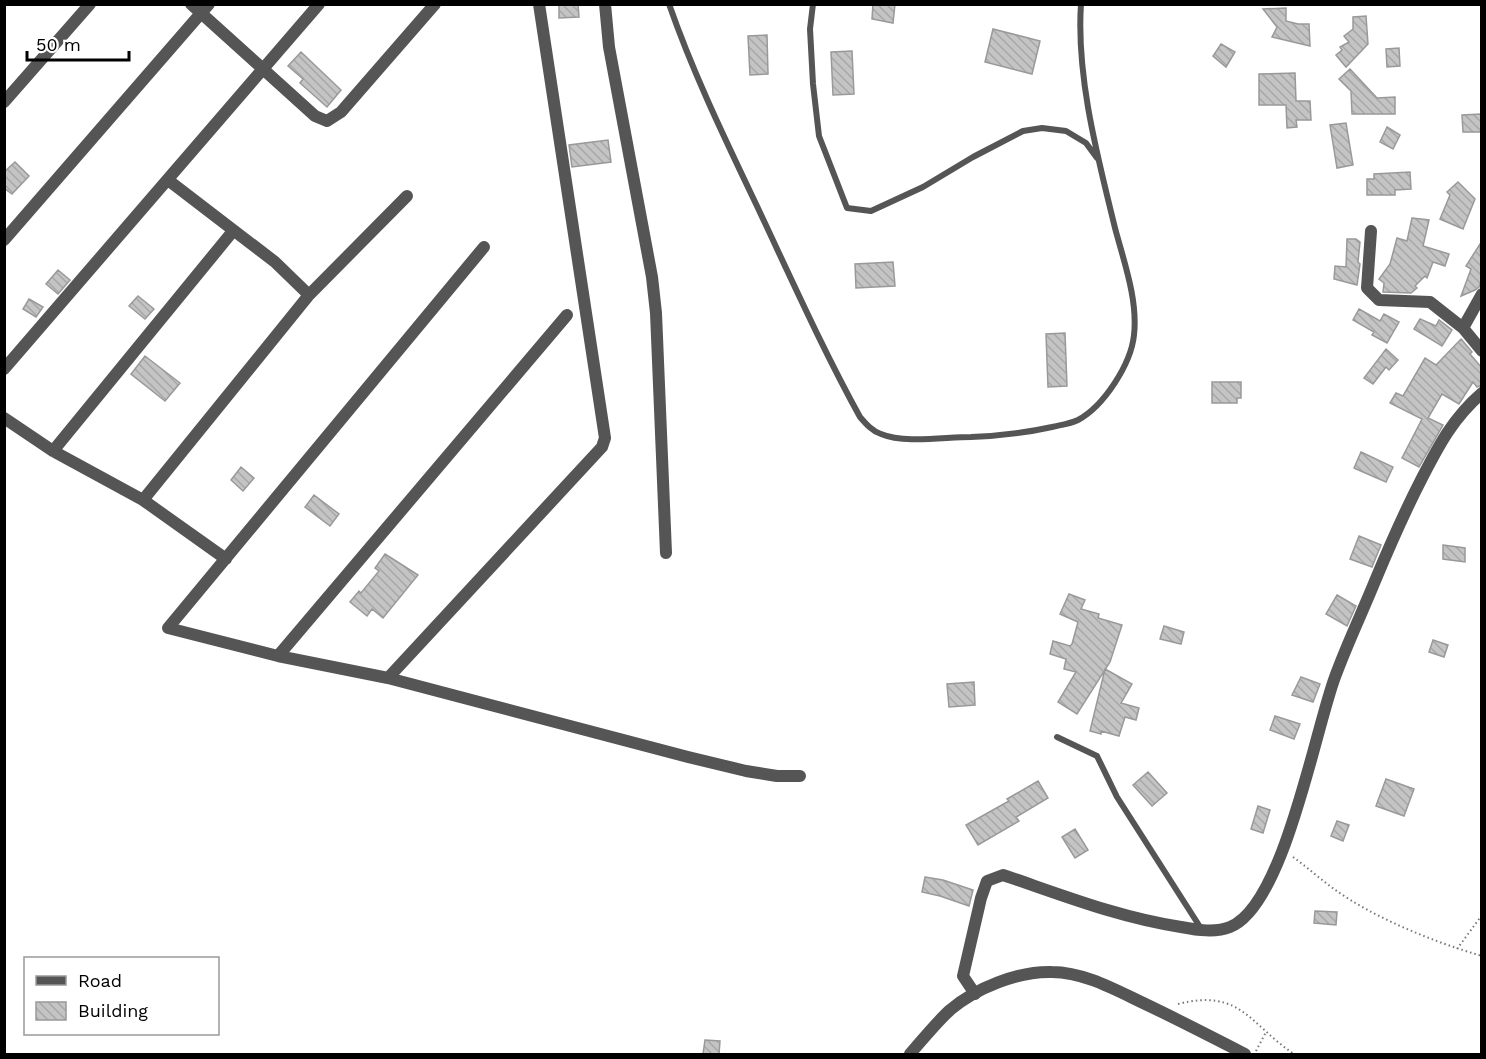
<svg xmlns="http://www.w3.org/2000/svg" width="1486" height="1059" viewBox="0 0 1486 1059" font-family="'Work Sans',sans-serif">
<defs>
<pattern id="building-back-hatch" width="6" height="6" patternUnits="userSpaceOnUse" patternTransform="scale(1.5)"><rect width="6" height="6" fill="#c4c4c4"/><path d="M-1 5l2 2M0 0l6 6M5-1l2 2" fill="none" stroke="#a7a7a7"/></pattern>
</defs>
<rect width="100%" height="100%" fill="#fff"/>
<!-- building -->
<path fill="url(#building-back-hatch)" stroke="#999" stroke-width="1.5" d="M559,4H578L579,17L559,18Z
M873,4H895L893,23L872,19Z
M1286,8V21L1298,24H1309L1310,46L1272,37L1277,27L1263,9Z
M1366,16L1368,44L1346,67L1336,55L1342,50L1340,47L1349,42L1344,36L1353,29V17Z
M993,29L1040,41L1032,74L985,62Z
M767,35L768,74L750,75L748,36Z
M1221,44L1235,52L1226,67L1213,56Z
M1399,48L1400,66L1387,67L1386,49Z
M852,51L854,94L833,95L831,52Z
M301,52L341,90L327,107L300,83L303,79L288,66Z
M1350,69L1377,98L1395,97V114H1352L1351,91L1339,79Z
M1295,73L1296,101H1310L1311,120H1296L1297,127L1287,128L1286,105H1259V74Z
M1481,114L1482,132H1463L1462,115Z
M1346,123L1353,165L1337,168L1330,125Z
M1387,127L1400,135L1393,149L1380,142Z
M608,140L611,162L572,167L569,145Z
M15,162L29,176L12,194L4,188V172Z
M1410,172L1411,189L1395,190V195H1367V179H1374V174Z
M1458,182L1475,199L1463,229L1440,219L1450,195L1447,192Z
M1412,218L1429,220L1423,246L1449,254L1445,266L1433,262L1427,278L1425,276L1415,286L1417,288L1411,293L1383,292L1384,283L1379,279L1390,264L1397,238L1407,241Z
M1347,239H1356L1360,242L1358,262L1360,264L1357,285L1334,279L1335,266L1346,267Z
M1480,244L1482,279L1479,287L1475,290L1461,296L1471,269L1466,266Z
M893,262L895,286L856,288L855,264Z
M58,270L70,280L58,294L46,284Z
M138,296L154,309L145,319L129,306Z
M29,299L43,307L36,317L23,309Z
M1359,309L1380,321L1384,314L1399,322L1387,343L1372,335L1374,332L1353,320Z
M1420,319L1436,326L1439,320L1452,330L1442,346L1414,329Z
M1065,333L1067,386L1048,387L1046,334Z
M1461,339L1472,352L1470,354L1482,368V385L1477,387L1473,382L1459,404L1442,394L1428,418L1443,425L1419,467L1402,458L1422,419L1390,403L1396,393L1403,396L1425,358L1436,365Z
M1386,349L1398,360L1389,370L1386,367L1373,384L1364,378Z
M145,356L180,383L165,401L131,374Z
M1212,382H1241V398H1237V403H1212Z
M1361,452L1393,467L1386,482L1354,468Z
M241,467L254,478L243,491L231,480Z
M314,495L339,514L330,526L305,507Z
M1359,536L1381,545L1372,567L1350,559Z
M1443,545L1465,548V562L1443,559Z
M385,554L418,575L383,618L372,609L367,616L350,602L359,591L361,593L379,571L375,568Z
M1069,594L1085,600L1081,609L1099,614L1098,618L1122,625L1110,662L1077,714L1058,702L1076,672L1064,669L1066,659L1050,654L1053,641L1070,646L1072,644L1078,622L1060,614Z
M1337,595L1356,606L1347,626L1326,614Z
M1164,626L1184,632L1181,644L1160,639Z
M1433,640L1448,645L1444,657L1429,652Z
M1105,669L1132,684L1121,703L1139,708L1136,720L1125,717L1119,736L1101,731V734L1090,731Z
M1301,677L1320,684L1313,702L1292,695Z
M974,682L975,705L949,707L947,684Z
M1275,716L1300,724L1294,739L1270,730Z
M1148,772L1167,793L1152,806L1133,785Z
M1386,779L1414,789L1404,816L1376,806Z
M1038,781L1048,798L1016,817L1019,821L978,845L966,825L1009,801L1007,799Z
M1258,806L1270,810L1263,833L1251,829Z
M1337,821L1349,825L1343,841L1331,836Z
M1075,829L1088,850L1075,858L1062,837Z
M925,877L943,880L973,890L969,906L940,896L922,892Z
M1315,911L1337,912L1336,925L1314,923Z
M705,1040L720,1041L719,1054H703Z"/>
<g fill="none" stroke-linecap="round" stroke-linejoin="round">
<!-- path -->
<path stroke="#777" stroke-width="2" stroke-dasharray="1.5 3" stroke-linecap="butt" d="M1293,857C1307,867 1320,879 1334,889C1374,918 1434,942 1482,956
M1457,949L1482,915
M1178,1004C1241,988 1249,1024 1294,1054
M1256,1051L1266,1032"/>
<!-- service -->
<path stroke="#555" stroke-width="6" d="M669,4C693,73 725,139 756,204C790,276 822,348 860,417C866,424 872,431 881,434C905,444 945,437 971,437C999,436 1025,433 1052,427C1060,425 1070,424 1078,420C1104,406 1131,364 1134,335C1138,300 1124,262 1115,228C1098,158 1076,77 1081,4
M813,4L810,29L813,84L819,136L847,208L871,211L923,187L973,157L1023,131L1042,128L1066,131L1086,143L1097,158
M1057,737L1097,756L1117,797L1202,930"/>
<!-- minor -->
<path stroke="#555" stroke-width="12" d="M191,4L315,116L327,121L341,112L435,4
M605,4L609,47L652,277L656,313L666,553
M4,102L90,4
M168,180L275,262L309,295
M1371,231L1367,288L1379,300L1430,302L1463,328L1482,351
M4,240L209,4
M484,247L168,628L278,656L388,678L688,757L746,771L777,776H800
M1463,328L1482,294
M4,369L319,4
M4,418L53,451L143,500L226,559
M53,451L233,231
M143,500L309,295L407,196
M278,656L567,315
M388,678L602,447L605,438L539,4
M975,994L963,976L981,898L987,881L1003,875C1062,895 1120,918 1181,927C1197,930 1215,933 1230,927C1284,906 1315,730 1335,677C1347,644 1362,613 1375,581C1390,545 1405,511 1422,478C1439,445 1453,418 1482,393"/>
<!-- tertiary -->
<path stroke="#555" stroke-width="12" d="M910,1054C923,1039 936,1023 950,1010C976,988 1018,971 1052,972C1082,972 1112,988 1139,1001C1175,1018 1210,1036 1245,1054"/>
</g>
<!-- border -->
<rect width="1486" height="1059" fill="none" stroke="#000000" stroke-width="12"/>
<!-- legend -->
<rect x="24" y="957" width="195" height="78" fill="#ffffff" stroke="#999999" stroke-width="1.5"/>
<rect x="36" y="976" width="30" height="9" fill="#555555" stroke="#999999" stroke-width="1.5"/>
<text x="78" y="987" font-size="18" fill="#000000">Road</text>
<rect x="36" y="1002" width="30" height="18" fill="url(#building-back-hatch)" stroke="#999999" stroke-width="1.5"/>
<text x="78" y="1017" font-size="18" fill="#000000">Building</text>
<!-- scale -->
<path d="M27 51v9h102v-9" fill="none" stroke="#000000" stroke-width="3"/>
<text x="36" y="51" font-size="18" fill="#000000" stroke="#ffffff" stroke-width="4.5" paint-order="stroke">50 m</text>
</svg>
